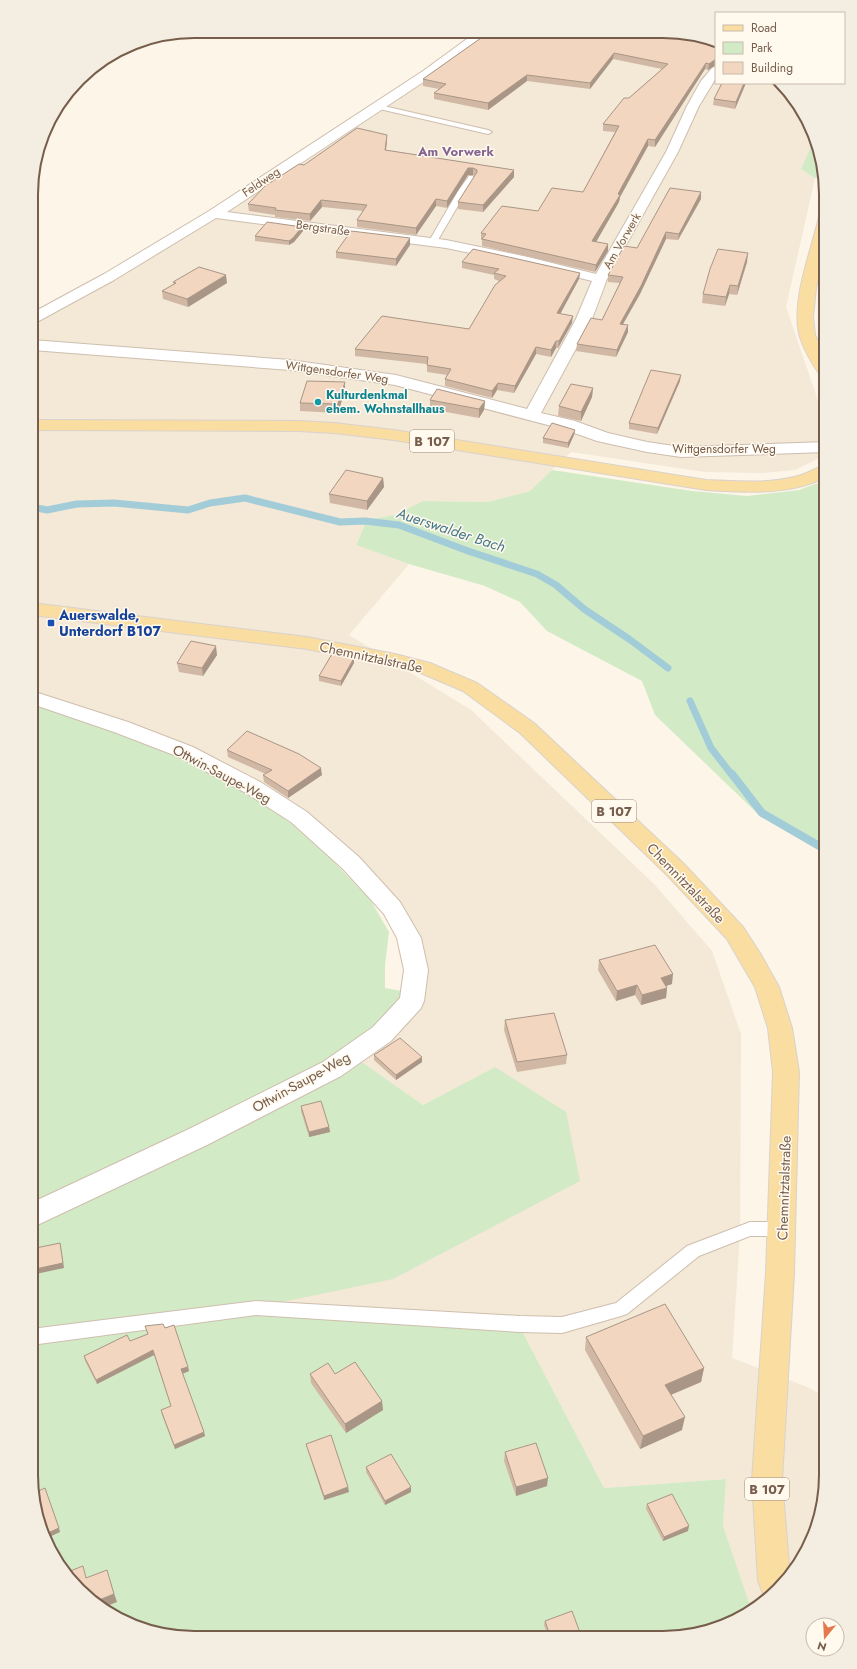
<svg xmlns="http://www.w3.org/2000/svg" width="857" height="1669" viewBox="0 0 857 1669" font-family="Jost,sans-serif">
<rect width="100%" height="100%" fill="#fcf5e8"/>
<!-- residential -->
<path fill="#f4e8d6" d="M482,33L694,34L716,41V83H780L799,104L815,137L801,169L815,178L786,307L826,424V448L821,457L795,470L761,473L705,472L571,452L530,491L488,502L423,501L395,515L367,520L356,545L409,564L349,635L471,710L655,885L712,951L741,1034L740,1233L732,1358L807,1387L826,1397V1486L814,1537L792,1574L752,1611L723,1526L726,1479L604,1488L522,1331L256,1308L495,1067L423,1105L359,1060L424,995L428,977L420,942L312,818L85,710L32,692V319L110,277Z"/>
<!-- green -->
<path fill="#d3eac6" d="M815,137L817,142L824,181L815,178L801,169Z
M552,470L692,491L747,496L799,490L826,480V848L811,839L759,815L655,715L642,681L547,631L520,602L485,586L409,564L356,545L367,520L395,515L423,501L488,502L530,491Z
M32,701L154,745L249,791L298,829L336,864L371,901L389,932L385,966V988L424,995L409,1024L359,1060L423,1105L495,1067L566,1112L580,1181L393,1279L258,1307L522,1331L604,1488L726,1479L723,1526L752,1611L715,1629L663,1638L173,1637L122,1621L87,1598L59,1566L40,1527L31,1475Z"/>
<g fill="none" stroke-linecap="round" stroke-linejoin="round">
<!-- stream-far1 -->
<path stroke="#a2cdd8" stroke-width="7" d="M32,507L47,510L77,504L114,503L188,510L210,503L245,498L340,522L365,521L399,525L468,551L537,574L556,585L584,609L629,639L668,668
M690,701L711,748L732,775"/>
<!-- stream -->
<path stroke="#a2cdd8" stroke-width="8" d="M732,774L762,813L821,847H826"/>
<!-- lane casing -->
<g stroke="#cebeae" stroke-width="2">
<path id="lane" d="M375,104L488,130L492,132L488,134L375,108Z
M469,176H472L476,178L466,192L435,245H429L428,243L458,191Z
M750,1222H782L788,1224L790,1229L788,1234L782,1236H750L699,1256L627,1314L621,1316L562,1333L520,1332L256,1315L31,1345V1329L256,1301L520,1316L562,1317L616,1303L687,1246Z"/>
</g>
<!-- street casing -->
<g stroke="#cebeae" stroke-width="2">
<path id="street" d="M475,33H488L431,77L227,212L446,240L528,257L596,274L666,152L687,106L701,81L712,68L716,66V78L699,106L678,152L607,279L592,319L541,413L575,421L608,433L647,442L681,447L826,442V452L681,457L647,452L597,441L563,429L395,385L290,370L32,350V340L290,360L396,375L527,409L576,319L592,281L528,265L446,248L216,218L114,280L37,322L32,323V313L104,274L209,211L423,71Z
M32,691L128,722L193,747L262,783L307,812L359,857L400,902L421,938L428,970L424,1001L421,1008L391,1041L341,1076L207,1145L31,1228V1203L189,1129L323,1062L373,1027L400,998L404,970L397,938L384,914L343,869L291,822L246,793L179,757L114,732L32,704Z"/>
</g>
<!-- primary casing -->
<g stroke="#d9d2cd" stroke-width="2">
<path id="primary" d="M826,213V245L816,288L813,317L815,335L826,358V377L820,375C811,362 800,344 798,328C794,293 811,251 819,217L821,214Z
M32,420L299,421L334,423L394,430L706,480C735,481 765,484 794,477C805,475 815,468 826,465V477C790,496 745,492 706,490L394,440L334,433L299,431L32,430Z
M32,603L307,637L395,654L430,663L477,683L534,723L683,863L743,927L760,953L779,987L792,1028L799,1072L794,1273L782,1480L790,1577L765,1600L758,1580L752,1480L766,1273L773,1072L768,1028L755,987L727,939L667,875L520,733L463,691L416,671L307,649L32,615Z"/>
</g>
<!-- lane -->
<use href="#lane" fill="#fff" fill-rule="evenodd"/>
<!-- street -->
<use href="#street" fill="#fff" fill-rule="evenodd"/>
<!-- primary -->
<use href="#primary" fill="#fadda1" fill-rule="evenodd"/>
</g>
<!-- wall -->
<path fill="#d0b8a5" d="M488,33L716,41V65L708,70L705,69L655,147L648,146L620,197L619,202L596,242L608,251L595,272L482,246V240H481V233L538,211L583,192L615,132L603,131V124L629,98L662,69L613,59L590,89L527,81L488,110L434,99V93L439,89L423,86V79Z
M722,83H746L735,109L713,105L714,99Z
M387,135V141L386,150L514,170V177L483,212L458,209V202L475,176L473,175H468L447,208L436,206L416,235L357,227V220L363,211L322,207L310,221L275,217V215L249,211L248,204L304,165Z
M701,199L678,240L666,239L640,294L623,324L628,332L616,357L576,351L577,344L602,320L620,283L608,282V275L637,248Z
M302,227L303,231L294,242L289,245L255,241V236Z
M410,238V245L396,266L336,258V252Z
M462,262L580,273L579,279L560,314L572,323L558,348H556L551,357L536,354L514,393L497,390L492,398L445,386V379L447,375L427,372V364L355,356V349L469,329L499,281L494,279V275L462,268Z
M747,262L737,295L729,294L725,306L702,303L703,294Z
M173,282L227,283L188,307L163,299L162,291L174,284Z
M680,381L657,434L629,429V423Z
M593,388L592,397L581,421L558,416L559,406Z
M345,390L338,413L300,411V403Z
M430,400L485,401L484,410L479,418L430,409Z
M575,430L574,435L568,448L543,443V438Z
M383,478L384,487L367,510L330,503L329,494Z
M217,655L203,676L179,672L177,663Z
M354,658V663L341,686L319,681V676Z
M227,750L322,775L288,798L264,782L263,775L266,774L228,757Z
M599,960L672,984L666,986L667,988L666,998L641,1005L635,995L616,1001L598,970Z
M505,1020L567,1055L566,1064L517,1072L504,1030Z
M374,1055L422,1057V1062L396,1080L374,1060Z
M301,1106L329,1127L330,1132L309,1137L301,1111Z
M145,1326L165,1328L188,1367L189,1371L182,1374L204,1432L205,1436L175,1449L162,1415L161,1410L171,1406L154,1355L97,1384L85,1361L84,1356L148,1335Z
M586,1337L704,1368L701,1382L671,1395L682,1430L640,1449L585,1350Z
M310,1374H335L383,1410L346,1433L311,1383Z
M306,1444L349,1492L324,1500L307,1448Z
M505,1452L547,1486L516,1496L504,1461Z
M366,1467L411,1492L385,1505L366,1472Z
M647,1504L688,1531L663,1541L646,1509Z
M545,1621L582,1638H549L544,1625Z"/>
<!-- shaded-wall -->
<path fill="#a99686" d="M614,53L613,59L590,89V83Z
M716,59V65L708,70L709,64Z
M706,63L705,69L655,147V140Z
M527,75V81L488,110V103Z
M744,83H746L735,109L736,102Z
M387,135V141L385,157V150Z
M648,139V146L620,197L619,202L592,249V241Z
M468,168H473V175H468L447,208V201Z
M514,170V177L483,212V205Z
M701,192V199L678,240L679,234Z
M436,199V206L416,235V228Z
M321,200L322,207L310,221V214Z
M302,227L303,231L294,242L289,245V241Z
M666,232V239L640,294L619,331L620,324Z
M410,238V245L396,266V259Z
M608,244V251L595,272L596,265Z
M748,253L747,262L737,295L738,286Z
M580,273L579,279L557,320V313Z
M226,275L227,283L188,307L187,299Z
M730,285L729,294L725,306L726,297Z
M573,316L572,323L558,348L559,341Z
M628,325V332L616,357L617,350Z
M556,341V348L551,357V350Z
M536,347V354L514,393L515,386Z
M681,375L680,381L657,434L658,428Z
M345,382V390L338,413V404Z
M498,383L497,390L492,398V391Z
M593,388L592,397L581,421V412Z
M485,401L484,410L479,418V409Z
M575,430L574,435L568,448V443Z
M383,478L384,487L367,510V501Z
M216,646L217,655L203,676L202,668Z
M354,658V663L341,686V681Z
M321,768L322,775L288,798V791Z
M673,974L672,984L660,988L661,978Z
M637,985L635,995L616,1001L617,991Z
M667,988L666,998L641,1005L642,995Z
M422,1057V1062L396,1080V1075Z
M329,1127L330,1132L309,1137V1132Z
M60,1243L61,1248L64,1268L31,1275V1270Z
M153,1350L154,1355L97,1384L96,1380Z
M188,1367L189,1371L182,1374L181,1369Z
M704,1368L701,1382L663,1398L665,1385Z
M382,1401L383,1410L346,1433L345,1424Z
M685,1417L682,1430L640,1449L643,1436Z
M204,1432L205,1436L175,1449L174,1445Z
M548,1478L547,1486L516,1496V1487Z
M348,1487L349,1492L324,1500V1496Z
M411,1487V1492L385,1505V1501Z
M689,1526L688,1531L663,1541L664,1537Z
M59,1528L60,1532L45,1539L43,1535Z
M109,1578L117,1602L102,1608L94,1602Z"/>
<!-- building -->
<path fill="#f2d6c0" stroke="#a99686" d="M488,33L694,34L716,41V59L709,64L706,63L655,140L648,139L618,194L620,195L592,241L608,244L596,265L482,239L486,234L481,233L502,206L538,211L552,188L583,192L619,126L603,124L624,98H629L668,64L614,53L590,83L527,75L488,103L434,93L446,84L423,79Z
M722,83H744L736,102L714,99Z
M357,128L387,135L385,150L514,170L483,205L458,202L477,172V170L473,168H468L447,201L436,199L416,228L357,220L367,205L321,200L310,214L275,210L276,208L248,204L265,186L299,164L304,165Z
M670,188L701,192L679,234L666,232L641,286L620,324L628,325L617,350L577,344L591,318L602,320L623,277L608,275L624,246L637,248Z
M267,222L302,227L293,238L289,241L255,236Z
M351,231L410,238L396,259L336,252Z
M473,249L580,273L557,313L573,316L559,341H556L551,350L536,347L515,386L498,383L492,391L445,379L451,369L427,365L428,357L355,349L382,316L469,329L495,285L506,276L494,273L499,269L462,262Z
M718,249L748,253L738,286L730,285L726,297L703,294L710,269Z
M199,267L226,275L187,299L162,291L176,283L173,282Z
M651,370L681,375L658,428L629,423Z
M307,381L345,382L338,404L300,403Z
M571,384L593,388L581,412L559,406Z
M437,389L485,401L479,409L430,400Z
M552,423L575,430L568,443L543,438Z
M346,470L383,478L367,501L329,494Z
M191,641L216,646L202,668L177,663Z
M332,654L354,658L341,681L319,676Z
M247,731L299,754L321,768L288,791L263,775L272,770L227,750Z
M655,945L673,974L661,978L667,988L642,995L637,985L617,991L599,960Z
M554,1013L567,1055L517,1062L505,1020Z
M400,1038L422,1057L396,1075L374,1055Z
M321,1101L329,1127L309,1132L301,1106Z
M60,1243L63,1263L31,1270V1249Z
M665,1304L704,1368L665,1385L685,1417L643,1436L586,1337Z
M163,1324L165,1328L174,1325L188,1367L181,1369L204,1432L174,1445L161,1410L171,1406L153,1350L96,1380L84,1356L127,1335L130,1341L148,1334L145,1326Z
M355,1362L382,1401L345,1424L310,1374L328,1363L335,1374Z
M331,1435L348,1487L324,1496L306,1444Z
M536,1443L548,1478L516,1487L505,1452Z
M391,1454L411,1487L385,1501L366,1467Z
M45,1488L59,1528L43,1535L40,1527L34,1493Z
M672,1494L689,1526L664,1537L647,1504Z
M83,1566L86,1578L107,1570L114,1594L94,1602L87,1598L65,1573Z
M572,1611L582,1638H551L545,1621Z
M187,1631L189,1637H175Z"/>
<!-- markers -->
<circle fill="#0f9aa8" stroke="#fff9ee" stroke-width="1.5" cx="318" cy="402" r="4"/>
<rect fill="#1a4fb4" stroke="#fff9ee" stroke-width="1.5" x="47" y="619" width="8" height="8" rx="2"/>
<g text-anchor="middle" stroke-width="3" stroke-linejoin="round" paint-order="stroke">
<!-- far-street labels -->
<g font-size="12" fill="#765d4c" stroke="#fff9ee">
<text transform="translate(261 182) rotate(-34)" y="4">Feldweg</text>
<text transform="translate(323 228) rotate(8)" y="4">Bergstraße</text>
<text transform="translate(622 241) rotate(-60)" y="4">Am Vorwerk</text>
<text transform="translate(337 372) rotate(8)" y="4">Wittgensdorfer Weg</text>
<text x="724" y="453">Wittgensdorfer Weg</text>
</g>
<!-- far-culture labels -->
<g font-size="12" font-weight="bold" fill="#0d838f" stroke="#fff9ee" text-anchor="start">
<text x="326" y="399">Kulturdenkmal<tspan x="326" dy="14">ehem. Wohnstallhaus</tspan></text>
</g>
<!-- far-neighbourhood labels -->
<g font-size="13" font-weight="bold" fill="#856492" stroke="#fff9ee">
<text x="456" y="156">Am Vorwerk</text>
</g>
<!-- shield labels -->
<g fill="#fff9ee" stroke="#9f8c7d" stroke-width="1">
<rect x="410" y="430" width="44" height="22" rx="3"/>
<rect x="592" y="800" width="44" height="22" rx="3"/>
<rect x="745" y="1478" width="44" height="22" rx="3"/>
</g>
<g font-size="13" font-weight="bold" fill="#765d4c">
<text x="432" y="446">B 107</text>
<text x="614" y="816">B 107</text>
<text x="767" y="1494">B 107</text>
</g>
<!-- transit labels -->
<g font-size="14" font-weight="bold" fill="#164399" stroke="#fff9ee" text-anchor="start">
<text x="59" y="620">Auerswalde,<tspan x="59" dy="16">Unterdorf B107</tspan></text>
</g>
<!-- street labels -->
<g font-size="14" fill="#765d4c" stroke="#fff9ee">
<text transform="translate(371 657) rotate(12)" y="5">Chemnitztalstraße</text>
<text transform="translate(222 774) rotate(28)" y="5">Ottwin-Saupe-Weg</text>
<text transform="translate(686 883) rotate(46)" y="5">Chemnitztalstraße</text>
<text transform="translate(301 1082) rotate(-29)" y="5">Ottwin-Saupe-Weg</text>
<text transform="translate(784 1188) rotate(-88)" y="5">Chemnitztalstraße</text>
</g>
<!-- water labels -->
<g font-size="15" font-style="italic" fill="#457a8a" stroke="#fff9ee">
<text transform="translate(451 530) rotate(18)" y="5">Auerswalder Bach</text>
</g>
</g>
<!-- crop -->
<path d="M0 0H857V1669H0ZM194 38H663A156 156 0 0 1 819 194V1475A156 156 0 0 1 663 1631H194A156 156 0 0 1 38 1475V194A156 156 0 0 1 194 38Z" fill="#f4ede1" fill-rule="evenodd"/>
<path fill="none" stroke="#765d4c" stroke-width="2" d="M194 38H663A156 156 0 0 1 819 194V1475A156 156 0 0 1 663 1631H194A156 156 0 0 1 38 1475V194A156 156 0 0 1 194 38Z"/>
<!-- legend -->
<rect x="715" y="12" width="130" height="72" fill="#fff9ee" stroke="#c8bbad"/>
<rect x="723" y="25" width="20" height="6" fill="#fadda1" stroke="#c8bbad"/>
<text x="751" y="32" font-size="12" fill="#765d4c">Road</text>
<rect x="723" y="42" width="20" height="12" fill="#d3eac6" stroke="#c8bbad"/>
<text x="751" y="52" font-size="12" fill="#765d4c">Park</text>
<rect x="723" y="62" width="20" height="12" fill="#f2d6c0" stroke="#c8bbad"/>
<text x="751" y="72" font-size="12" fill="#765d4c">Building</text>
<!-- north arrow -->
<g transform="translate(825 1637) rotate(198)"><circle r="19" fill="#fff9ee" stroke="#c8bbad"/>
<path d="M0-3L7 15L0 10L-7 15Z" fill="#e4784f"/>
<text y="-6" font-size="11" font-weight="bold" text-anchor="middle" fill="#765d4c">N</text>
</g>
</svg>
